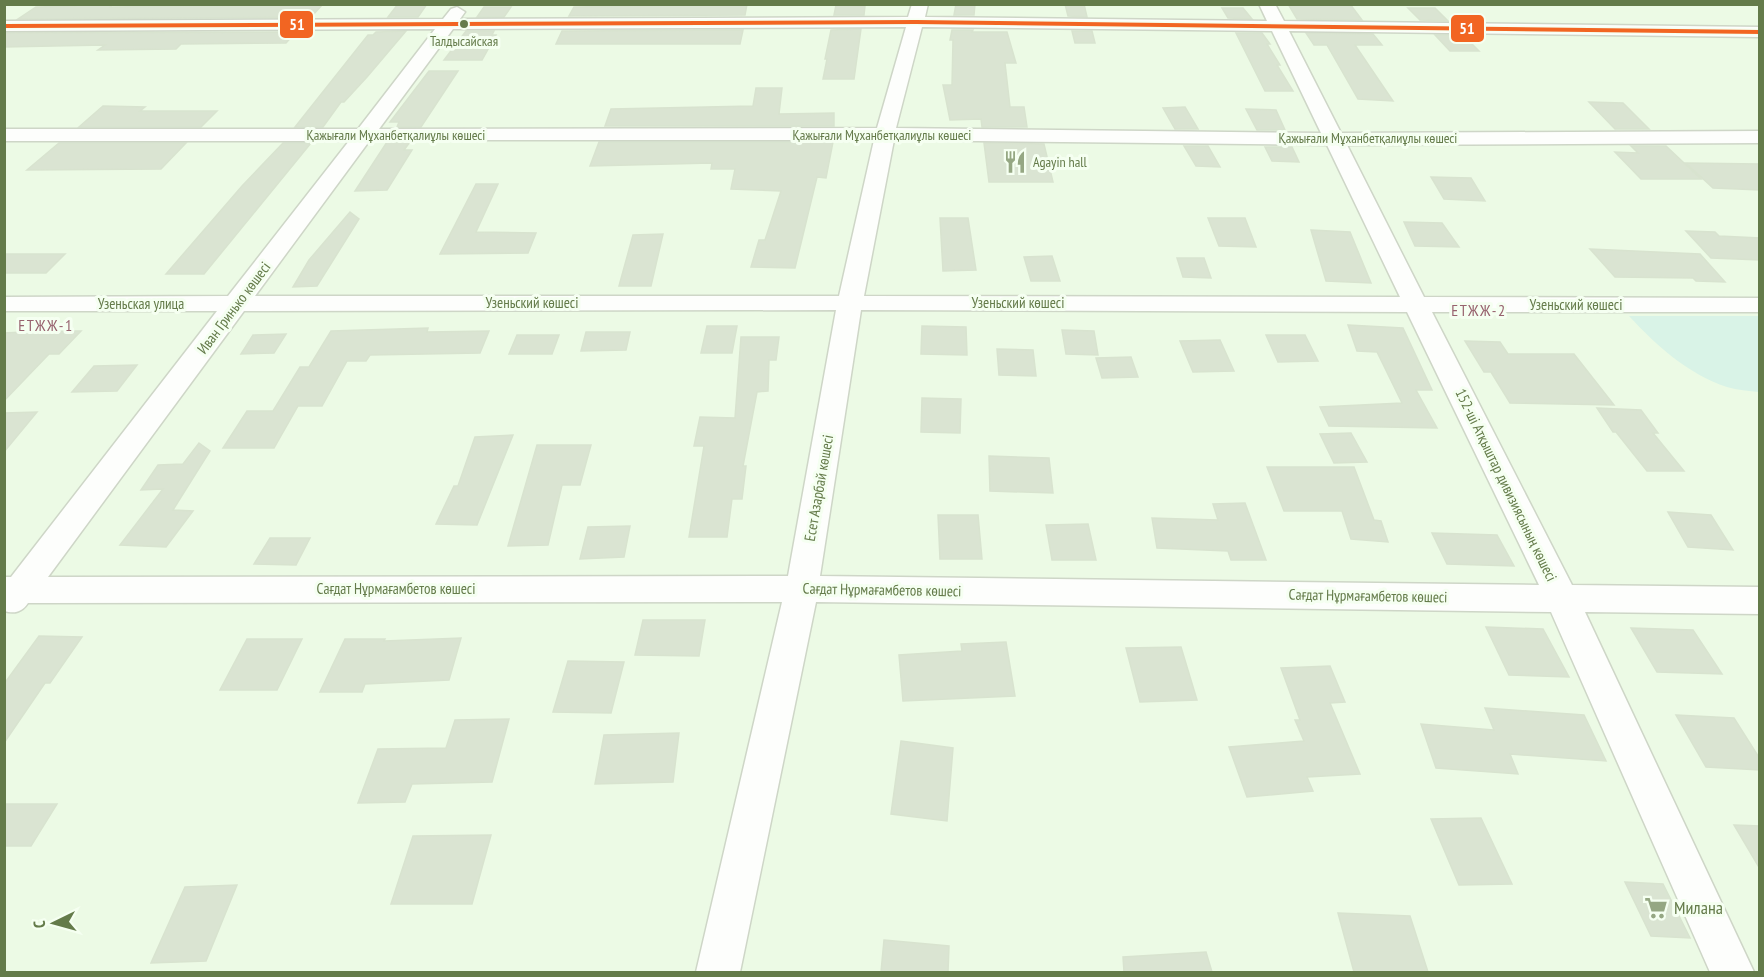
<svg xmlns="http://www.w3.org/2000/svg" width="1764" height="977" viewBox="0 0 1764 977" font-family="'PT Sans Narrow',sans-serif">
<rect width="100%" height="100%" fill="#f1f9ee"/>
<!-- residential -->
<path fill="#ecfae5" d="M5,5H1759V972H5Z"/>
<!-- green -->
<path fill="#d9f3e7" d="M1629,316H1759V392C1749,391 1737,390 1727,387C1688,374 1657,346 1629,316Z"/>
<!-- building -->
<path fill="#dae4d2" stroke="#d8e3cf" stroke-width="1.5" d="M79,4H113L110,7L323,4L311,17L18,19L36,7L76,6Z
M398,4H427L418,17H388Z
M747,4L745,15L569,16L574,7Z
M956,4H975L974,15H954Z
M1065,4H1084L1087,17L1068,16Z
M1288,4H1350L1362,20L1297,19Z
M836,5L865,6L864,15H834Z
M484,7H511L504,17H477Z
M1222,8H1243L1252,19L1228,18Z
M1408,8H1435L1448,21L1420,20Z
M861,29L854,79H823L827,59H825L831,30Z
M743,30L740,44H556L562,31Z
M952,30H973L972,32H1007L1016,63H1005L1010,107H1024L1027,127H982L981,119L950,120L943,85H952L953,40H950Z
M406,31L367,77L344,102H341L323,127H295L368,35H373L376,32Z
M466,31H494L492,35H496L482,60H444Z
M1072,31H1092L1095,43H1075Z
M296,32L286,43L181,44L176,49L98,50L105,45L4,47V33Z
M1236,33H1262L1270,44H1267L1280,65H1277L1293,91H1265Z
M1306,33L1373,34L1382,45H1355L1393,101L1358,99L1327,45H1314Z
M1435,35H1463L1479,51H1450Z
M429,71H458L421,127H397L399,122H390Z
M756,88H782L779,114L834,113V126H605L611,109L753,106Z
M1589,102L1623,103L1649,129H1615Z
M103,106L145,107L140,111H217L201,127H79Z
M1185,107L1198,129H1175L1163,108Z
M1246,109L1276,110L1285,130H1257Z
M387,142H410L404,150H412L387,190L355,191Z
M599,142H833L826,178L817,177L795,268L751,267L759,240H765L781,191L731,189L735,169H711L712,163L590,166Z
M59,143H186L161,169L27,170Z
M283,143H311L204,274H166L242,186Z
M984,143L1044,144L1053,182H989Z
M1184,146H1208L1220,167L1196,166Z
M1631,146H1666L1701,179H1641L1615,152L1638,153Z
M1265,147H1292L1299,162L1272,161Z
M1686,163L1760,164V190L1713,188Z
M1431,177L1471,178L1485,201L1444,199Z
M476,184H498L476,232L536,233L528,253L440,254Z
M350,212L359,219L317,286L293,287L309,260Z
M940,218H968L976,270L943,271Z
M1208,218H1245L1256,247L1219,246Z
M1404,222L1442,223L1459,247L1415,246Z
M1311,230L1350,232L1371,283L1326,281Z
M1686,231L1715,232L1719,236L1760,238V260L1711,258Z
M663,234L651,286H619L633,235Z
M1590,249L1700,254L1725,282L1696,281L1693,278L1615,277Z
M4,254H65L46,273H4Z
M1052,256L1060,281H1031L1024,257Z
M1177,258H1204L1211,278L1183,277Z
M1348,325L1403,328L1432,390H1416L1437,428L1329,426L1320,407L1402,403L1377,352L1357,351Z
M707,326H737L732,353H701Z
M922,326L966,327L967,355L921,354Z
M428,328L427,332L489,331L480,353L370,355L366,361H347L322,406H298L274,448H223L247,411H273L300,367H309L331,331Z
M1062,330L1094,331L1098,355L1066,354Z
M43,331H81L59,354H49L4,401V333Z
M586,332H630L626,350L581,351Z
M286,334L274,353L241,354L253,335Z
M517,335H559L552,354H509Z
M1266,335H1305L1318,361L1278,362Z
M741,337H779L776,360H769L768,391L757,392L743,466H746L742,499H732L727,537H689L704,446H694L700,417L735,418Z
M1220,340L1234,371L1193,372L1180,341Z
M1465,341L1500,342L1508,354H1574L1614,405L1510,403L1491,372H1484Z
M997,349L1033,350L1036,376L999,375Z
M1131,357L1138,377L1102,378L1096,358Z
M137,365L117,391L72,392L94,366Z
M922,398L961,399L960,433L921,432Z
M1597,408L1641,410L1658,433H1653L1684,471H1647L1616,432H1613Z
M37,412L4,452V413Z
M1351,433L1367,462L1334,463L1320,434Z
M513,435L477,525L436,524L454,486H458L475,437Z
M199,443L210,451L173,510L193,511L166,547L120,545L163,489L141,490L158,465L183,464Z
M537,445H591L580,485H562L548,545L508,546Z
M989,456L1049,458L1053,493L990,491Z
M1267,467H1354L1374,520L1381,521L1388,542L1351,539L1342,511H1284Z
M1245,503L1266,560H1231L1228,551L1157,548L1152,518L1218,520L1213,504Z
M1668,512L1711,515L1733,550L1688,547Z
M938,515H978L982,559H940Z
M1088,524L1096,560H1052L1046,525Z
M630,526L624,557L580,559L588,527Z
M1432,533L1497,535L1514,566L1447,564Z
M270,538H310L296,565L254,564Z
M643,620H705L699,656L635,655Z
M1486,627L1543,629L1569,677L1509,675Z
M1631,628L1693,630L1722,674L1657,672Z
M39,636L82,637L50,683H45L4,743V684Z
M461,638L449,680L365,684L362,692H320L345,639H385L384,641Z
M247,639H302L277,690H220Z
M1006,642L1015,696L903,701L899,655L962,651L961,644Z
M1181,647L1197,700L1140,702L1126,648Z
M568,661L624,662L611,713L553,712Z
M1330,666L1345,702L1330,703L1360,774L1307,777L1313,791L1247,797L1229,747L1304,741L1295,720H1300L1281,668Z
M1485,708L1584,715L1606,761L1510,754L1518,774L1436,768L1421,724L1494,730Z
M1676,715L1734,718L1760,759V770L1706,767Z
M509,719L492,782L412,784L405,802L358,803L378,749L446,748L455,720Z
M679,733L673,782L595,784L604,735Z
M901,741L953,748L947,821L891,814Z
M4,804H57L31,846H4Z
M1481,818L1512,884L1459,885L1431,819Z
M1734,825L1760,826V869Z
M491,835L472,904H391L413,836Z
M1625,882L1663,884L1690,938L1651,936Z
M237,885L206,961L151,963L185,887Z
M1338,913L1410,916L1428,972H1354Z
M884,940L949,946L948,972H881Z
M1206,952L1212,972H1124L1123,957Z"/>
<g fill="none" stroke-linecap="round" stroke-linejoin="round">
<!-- minor casing -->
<g stroke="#ced6c7" stroke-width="3">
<path id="minor" d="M912,4H928L925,17L1267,21L1259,4H1275L1284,21L1760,27V37L1289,31L1341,133L1760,131V143L1347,145L1424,297L1760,298V312H1432L1572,585L1760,587V614L1585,612L1754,972H1710L1551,612L816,602L740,972H696L782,602L28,603C22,612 15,614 4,611V577H11L217,311H4V297L228,296L349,141H4V129H358L435,29L4,31V21L443,19L451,9L457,7L465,12L460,19L908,17ZM906,27L877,128L379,129L453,29ZM922,27L1272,31L1321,133L896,128ZM370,140H874L839,296H255ZM894,140L1327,145L1400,297L864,296ZM836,310L788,576L48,577L244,311ZM861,310L1407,312L1539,585L820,576Z"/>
</g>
<!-- minor -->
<use href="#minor" fill="#fdfefc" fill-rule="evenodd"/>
<!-- bus-1 casing -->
<g stroke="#f5fff1" stroke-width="7">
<path id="bus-1" d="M4,26L916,22L1760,32"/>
</g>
<!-- bus-1 -->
<use href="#bus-1" stroke="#f26522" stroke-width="4"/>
</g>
<!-- icons -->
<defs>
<g id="restaurant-bare" transform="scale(1.8)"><path d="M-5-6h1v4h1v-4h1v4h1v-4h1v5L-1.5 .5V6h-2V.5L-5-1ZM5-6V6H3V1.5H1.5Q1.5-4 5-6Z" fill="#95a783" stroke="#f5fff1" stroke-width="2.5" paint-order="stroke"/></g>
<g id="supermarket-bare" transform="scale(1.8)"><path d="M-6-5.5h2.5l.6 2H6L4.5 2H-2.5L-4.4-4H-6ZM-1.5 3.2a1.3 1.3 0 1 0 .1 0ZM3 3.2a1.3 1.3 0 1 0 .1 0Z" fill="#95a783" stroke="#f5fff1" stroke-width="2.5" paint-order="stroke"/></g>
</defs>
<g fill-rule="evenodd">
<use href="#restaurant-bare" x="1015" y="162"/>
<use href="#supermarket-bare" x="1656" y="908"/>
</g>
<!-- markers -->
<circle fill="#647b4a" stroke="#f5fff1" stroke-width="2" cx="464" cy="24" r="5"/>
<g text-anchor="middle" stroke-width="6" stroke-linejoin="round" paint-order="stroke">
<!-- bus labels -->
<g font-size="14" fill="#647b4a" stroke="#f5fff1">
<text x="464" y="46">Талдысайская</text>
</g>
<!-- far-street labels -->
<g font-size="14" fill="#647b4a" stroke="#f5fff1">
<text x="396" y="140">Қажығали Мұханбетқалиұлы көшесі</text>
<text x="882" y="140">Қажығали Мұханбетқалиұлы көшесі</text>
<text x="1368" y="143">Қажығали Мұханбетқалиұлы көшесі</text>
</g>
<!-- far-poi labels -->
<g font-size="14" fill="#647b4a" stroke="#f5fff1" text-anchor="start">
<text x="1033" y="167">Agayin hall</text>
</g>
<!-- street labels -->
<g font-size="15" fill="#647b4a" stroke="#f5fff1">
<text x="532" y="308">Узеньский көшесі</text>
<text x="1018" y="308">Узеньский көшесі</text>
<text x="141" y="309">Узеньская улица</text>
<text x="1576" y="310">Узеньский көшесі</text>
<text transform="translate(234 308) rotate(-53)" y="5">Иван Гринько көшесі</text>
<text transform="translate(1506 485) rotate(64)" y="5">152-ші Атқыштар дивизиясының көшесі</text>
<text transform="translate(819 488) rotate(-80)" y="5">Есет Азарбай көшесі</text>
<text x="396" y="594">Сағдат Нұрмағамбетов көшесі</text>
<text transform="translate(882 590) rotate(1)" y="5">Сағдат Нұрмағамбетов көшесі</text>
<text transform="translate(1368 596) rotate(1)" y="5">Сағдат Нұрмағамбетов көшесі</text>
</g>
<!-- neighbourhood labels -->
<g font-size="16" letter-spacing="1.5" fill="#97626e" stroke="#f5fff1">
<text x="1479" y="316">ЕТЖЖ-2</text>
<text x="46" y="331">ЕТЖЖ-1</text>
</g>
<!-- near-poi labels -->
<g font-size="18" fill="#647b4a" stroke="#f5fff1" text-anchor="start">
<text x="1674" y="914">Милана</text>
</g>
</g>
<g stroke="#f5fff1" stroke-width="2">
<rect x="279" y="10" width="35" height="29" rx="6" fill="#f26522"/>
<rect x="1450" y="14" width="35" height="29" rx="6" fill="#f26522"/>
</g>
<g font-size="16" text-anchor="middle" font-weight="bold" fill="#fff">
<text x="297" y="30">51</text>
<text x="1467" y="34">51</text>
</g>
<!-- border -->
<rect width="1764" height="977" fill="none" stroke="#647b4a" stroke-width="12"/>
<!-- north arrow -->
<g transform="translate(54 923) rotate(265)" stroke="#f5fff1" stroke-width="4.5" paint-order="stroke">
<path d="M0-4.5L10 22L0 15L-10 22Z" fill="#647b4a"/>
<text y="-9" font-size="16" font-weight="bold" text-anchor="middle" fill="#647b4a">С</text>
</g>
</svg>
